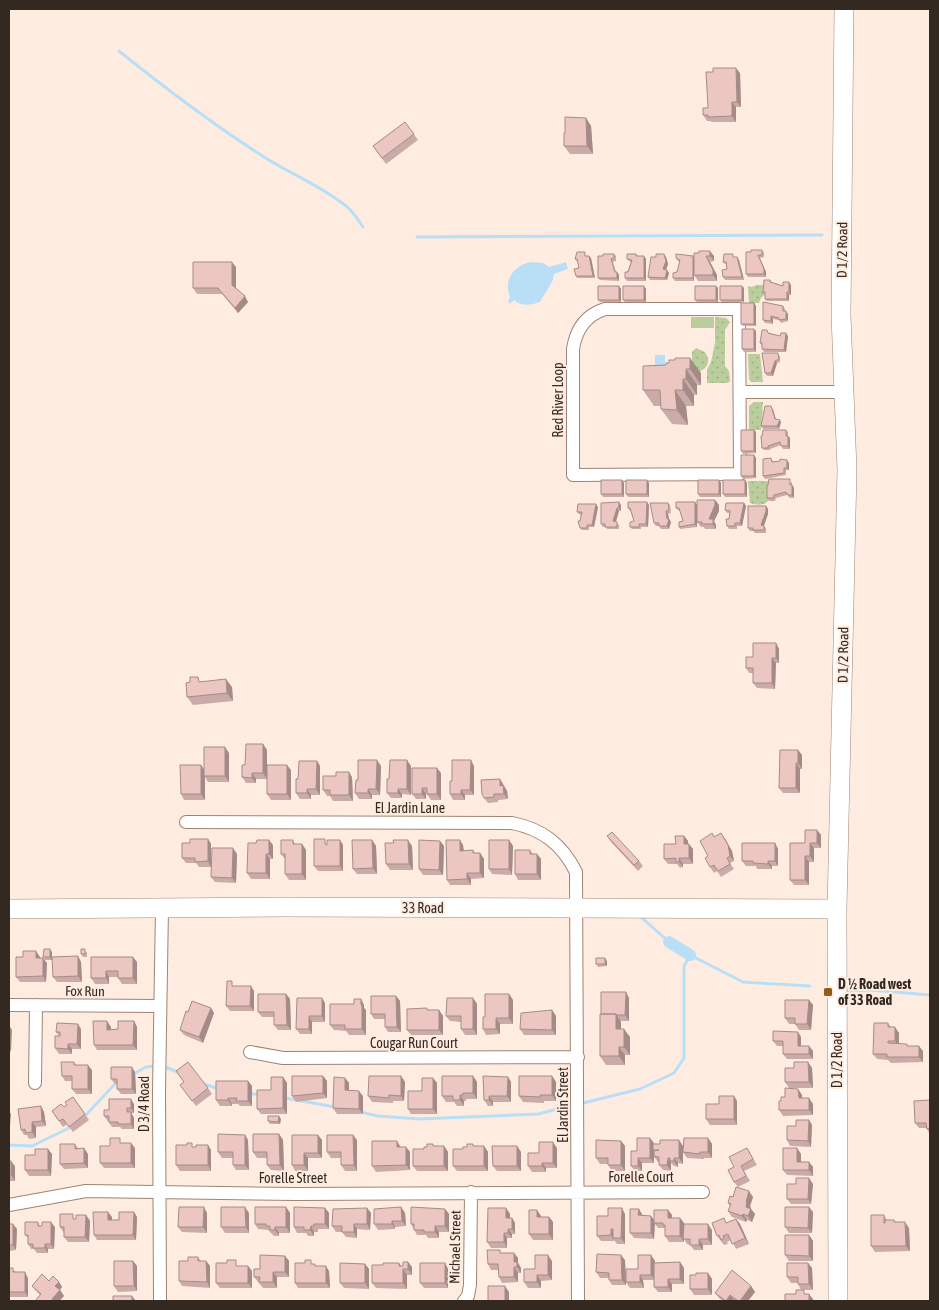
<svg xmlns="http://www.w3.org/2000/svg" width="939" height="1310" viewBox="0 0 939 1310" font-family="'Asap Condensed',sans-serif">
<defs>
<pattern id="grass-dots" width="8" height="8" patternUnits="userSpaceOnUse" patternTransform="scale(1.25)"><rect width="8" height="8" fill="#b9ce9c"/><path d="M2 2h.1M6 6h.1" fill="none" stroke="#a0b186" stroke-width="1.8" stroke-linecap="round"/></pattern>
</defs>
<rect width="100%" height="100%" fill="#ffece1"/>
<!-- grass -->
<path fill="url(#grass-dots)" d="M756,285H765V294L761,298L759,303H749L748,286L752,287Z
M715,317L726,318L730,322L725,330V366L729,371L730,381L728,383H707V370L711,362L715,343Z
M696,348L705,352L708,358C709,366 704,371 696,372L692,368V352Z
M748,354H760L763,382H751L749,379Z
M754,402H763L761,430H749V406Z
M748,481H768V501C764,506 756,505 750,503Z"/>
<!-- garden -->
<path fill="#b9ce9c" d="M691,317H714V328H691Z"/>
<!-- water -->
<path fill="#b9dff6" d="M531,262L543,263L549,267L566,262L568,269L554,274L553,280L540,302C531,305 522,307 514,300L510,304L508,301L510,297C503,280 514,265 531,262Z
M655,355H665V376H655Z"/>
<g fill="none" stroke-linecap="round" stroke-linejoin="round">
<!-- stream -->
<path stroke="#b9dff6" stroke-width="3" d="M119,51C165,88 211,123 261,155C288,173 320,185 346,206C353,211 358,220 363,227
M417,237L822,235
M642,918L669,942
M847,991L870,990L930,995
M163,1066L180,1073
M132,1075L146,1067L157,1066
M204,1084L219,1089
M248,1093L261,1095
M285,1098L335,1107
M579,1104L640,1089L674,1073L684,1058V966L690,955L743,982L810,986
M361,1112L378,1116L419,1119L538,1114L573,1105
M84,1117L114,1085L118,1082
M9,1145L32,1146L71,1127"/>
<!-- canal -->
<path stroke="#b9dff6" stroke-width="12" d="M669,942L690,955"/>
<!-- street casing -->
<g stroke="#9f8472" stroke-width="14">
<path id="street" d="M605,309H739L740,474L573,475V349C576,329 586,315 605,309Z
M740,392H844
M186,822L512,823C542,829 562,844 576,872L578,1301
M9,1005L160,1006
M250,1052L283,1058L578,1057
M35,1083L36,1005
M9,1205L86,1191L296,1194L703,1192
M160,1301L159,1091L162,908
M464,1301L468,1296L470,1285L471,1192"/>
</g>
<!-- secondary casing -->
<g stroke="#9f8472" stroke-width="20">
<path id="secondary" d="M9,909L282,907L837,909
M838,1301L837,909L847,470L841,315L844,9"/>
</g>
<!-- street -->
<use href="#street" stroke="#fff" stroke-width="12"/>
<!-- secondary -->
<use href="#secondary" stroke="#fff" stroke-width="19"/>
</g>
<!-- wall -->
<path fill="#cbaba7" d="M740,73L741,107H736V122H712L710,121H707L703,115L708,108Z
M586,118L591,126L593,154H570L564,146L565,133Z
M405,122L418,140L386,164L373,146Z
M762,250L764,253V257L760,258L766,272V277H748L746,274L751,252Z
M694,253L714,256V261L710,262L717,275V281H698L694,275V281H675L673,278L677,272L680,262L678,261L676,258L693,256L694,259Z
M614,254L616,256V261L613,262L616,272L619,275V281L600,280L598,278L603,256Z
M636,254L638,256H644L646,259V281H627L625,278L631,262L629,261L627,259Z
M587,256H589L591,258L595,278H577L576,276L579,268L578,262L575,259Z
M666,257L668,264L666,270L669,273L667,280H650L648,277Z
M734,257H737L739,260L744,280H725L723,277L727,269L726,264H725L723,262Z
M236,267V288L248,302L238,313L222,294H197L193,288Z
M770,280L772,282L783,286L789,282L791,285V295H789V301H767L765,299V295L763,292Z
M619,286L621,289V302H600L598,300Z
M644,286L646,289V302H625L623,300Z
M716,286L718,288V302H697L695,300Z
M742,286L744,288V302H722L720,300Z
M754,303L756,306V326H743L741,324Z
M783,306L785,309V311L788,314V321L781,323L779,320L773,319V324L765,323L763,320Z
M756,331V352H744L742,349Z
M769,333L780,336H788L786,352H764L762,349V346L760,343Z
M762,353L780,356V362L777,363L773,376H767L765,373Z
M669,360L701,373V385H697V395H694V406H686L688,425L672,424L661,409V406H654L643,390L669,363Z
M773,408L776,419L781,422L779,429H763L761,426Z
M754,430L756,432V453L743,454L741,451Z
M786,430L788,432V436L790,438V449H783L781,445L770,449V450H764L762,448Z
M754,455L756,458V478L743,479L741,476Z
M773,460V462L789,463V470H786V475L765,479L763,476Z
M719,480L721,483V497H700L698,494Z
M745,480L747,483V497H725L723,494Z
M792,482V485L794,488V498H790L787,495L776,498L775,501H769L767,498Z
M624,483V497H603L601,494Z
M649,483V497H628L626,494Z
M715,500L719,505V511L714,521L716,525V529H705L704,527H701L697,522V527L680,529L679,527L683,521L680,511L678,510L676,508L697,505Z
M668,503L670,505L671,513L668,514L669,519L671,522L669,529H661L659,526H656L654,523Z
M744,503L746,506L742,526H737V529H729L727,526L730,513H727L725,510Z
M621,505V511H619L616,522L619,525V529H607L606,527H603L601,524Z
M649,505L648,527H641V529H632L630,527L634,521L631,511H630L628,508Z
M766,506L768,509V514L764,526L766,528V533H755L753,531H750L748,528Z
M598,507L594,527H589V530H582L580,528L581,515L579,514L577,512Z
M776,643L779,649V663H776L775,689L757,688L753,683V673H749L746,668L753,657Z
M202,681L232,687L233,701L193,705L187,697Z
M263,744L267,750V779H256V783H246L242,777L245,765Z
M798,750L802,755V769H800V793H783L779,788Z
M229,753V782H208L205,777V800H184L181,794L201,765L204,770Z
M317,761L320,766V795H311V799H300L296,793L298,779Z
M381,766L380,795H372V799H359L355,793L358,780Z
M411,766V795L402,794V798H391L387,793L389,779Z
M474,766V795H465V800H453L450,794L452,781Z
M291,770V800H271L267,794Z
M441,773V800H431L427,794H426V799H416L412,794Z
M352,777L353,801H333L330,796H327L323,790Z
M500,779L507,791L508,799L498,800V802L488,803L484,798Z
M817,830L821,835V848H814V862H809V885H794L790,880L805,843Z
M607,836L639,861L643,866L638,871L611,842Z
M684,836L688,841V844L693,849V864H683V867L680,868L677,864H668L664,859L676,844Z
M715,837L725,838L732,851L734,861L730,863L734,869L721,877L717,871L714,873L710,867L708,856Z
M208,839L211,844V867H199L196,863H186L182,858L190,843Z
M293,840L295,844H302L306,850V880H289L285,874V859L281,854Z
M340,840L343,845V871H318L314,866L327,844Z
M372,840L376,846L377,874H357L353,869Z
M509,840L513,846L512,875L492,874L489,869Z
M440,841L444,846L443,875H423L419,869Z
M394,843L412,846L413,870H390L386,864Z
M775,843L778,849V866H772V869H757L756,866H746L742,861Z
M273,845V859H270V879H251L247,873Z
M463,845L464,851L473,850L475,853H480L484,859V878L471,879V885H450L447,880Z
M530,850L533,854H537L541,859V880H518L515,874Z
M237,854L236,883L215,882L211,877Z
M52,952V960H45L43,957Z
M87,952V957H83L81,954Z
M78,956L81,962L82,982H57L53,977Z
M40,957V958L47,963L46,982H20L16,977Z
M91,957L137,962V984H122L118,978V977H109V984H95L91,978Z
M607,961V966L598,967L596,964Z
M236,986L254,991V1011H230L226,1006Z
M286,994L290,999L291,1030H278L274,1025V1017H262L258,1012Z
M509,994L513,1000V1024H500V1034L486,1035L483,1029L485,1017Z
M396,996L400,1001L401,1032H388L385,1027V1019H374L371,1014Z
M322,998L325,1003V1022H312V1034H300L296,1029Z
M473,998L477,1004V1035H465L461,1029V1022L450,1021L446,1016Z
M629,998V1021H620L621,1022V1029L630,1037V1055H625V1065H606L600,1056L601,1014Z
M361,999L364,1005V1008L366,1010V1035H349L346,1031L334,1030L330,1025L354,1004Z
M809,1000L813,1005L811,1030H799L795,1024H789L785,1018Z
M211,1008L214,1013L203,1043L184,1035L180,1030L188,1012Z
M429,1010H439L443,1016V1035H411L407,1030Z
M552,1010L556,1016V1035H524L520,1029Z
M134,1021L137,1027V1050H97L94,1045L111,1027V1029H118Z
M888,1023L891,1027L899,1033V1043L909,1046L923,1051V1062L891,1063L888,1060L877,1059L873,1054Z
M81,1029V1049H72V1054H59L55,1048L59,1036L56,1032Z
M798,1032L801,1037V1046H809L813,1051V1059H787L783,1054V1046H777L773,1041Z
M74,1062L76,1065L92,1070V1094H76L72,1089V1081H65L62,1076Z
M808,1062L812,1068L813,1088H789L785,1082Z
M135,1072L136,1094H121L117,1089V1084H115L111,1079Z
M323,1076L327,1081V1098L296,1102L292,1096Z
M401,1076L405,1082L404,1101H393V1103L372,1102L368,1096Z
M473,1076L477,1082V1099H466V1101H464V1106H457L454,1102H446L442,1096Z
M552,1076L556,1082V1101H544V1103L523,1102L519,1096Z
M283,1077L287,1083V1114H261L257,1109L271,1090Z
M508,1077L511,1082V1102H493V1106H488L484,1100Z
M345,1078L349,1083V1090L363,1096V1114H337L333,1108Z
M433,1078L437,1083V1114H411L408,1109L422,1091Z
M248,1081L252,1086V1106H240L238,1104H232V1106H220L216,1100Z
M180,1085L208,1088L212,1094L196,1106Z
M798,1089L802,1095V1098L813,1104V1115L783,1116L779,1110L781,1101L785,1097Z
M734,1096L737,1101V1125H710L706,1119L719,1104Z
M73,1097L89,1120L73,1132L67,1124L63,1127L52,1111L64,1107L67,1105Z
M930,1100V1134L926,1128H919L915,1123Z
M134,1104V1113H131L134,1118V1129H122L120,1127H112L104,1116L109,1110Z
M41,1106L44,1112L46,1126L36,1127V1138L29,1139L27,1135H24L21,1130Z
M281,1119L280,1124H270L268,1121Z
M809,1120L812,1125L811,1147L790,1146L787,1140L796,1126Z
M279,1134L283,1140L284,1171L271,1170L267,1165V1158H257L253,1152Z
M245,1135L248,1140L249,1170H236L233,1165V1158H222L218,1152Z
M318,1135L322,1140V1158H308V1171H295L292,1165Z
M708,1138L712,1144V1158H704V1159L687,1158L683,1152Z
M357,1140V1171H345L341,1165V1158H331L327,1152Z
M621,1141L625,1146V1171H612L608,1165V1164H600L596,1158Z
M123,1143L135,1148V1168H104L100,1163L110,1146Z
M75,1144L78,1148L88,1154V1168L64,1169L60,1164Z
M654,1144L683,1146V1164L678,1163V1167L674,1166L671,1163V1171L663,1170L659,1165V1162H658L654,1157V1163H642V1171H635L631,1166L637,1151Z
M208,1145L211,1150V1171H180L176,1165Z
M435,1146H444L448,1152V1171H417L413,1166L424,1149Z
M475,1146H484L488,1152V1171H457L453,1166L463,1149Z
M517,1146L521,1152V1171H497L493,1166Z
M400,1147H406L410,1152V1170L376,1172L372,1166Z
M557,1148V1168H546V1172H532L528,1166L539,1153Z
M747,1148L757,1165L744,1171L750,1181L738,1187L753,1197L750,1206L751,1208V1209L755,1214L752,1222L747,1220L746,1222L732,1217L728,1211L730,1206L728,1203L733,1197L738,1187L734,1182V1167Z
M797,1148L801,1154V1162H809L813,1167V1176L787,1175L783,1170Z
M52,1154L51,1176H29L25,1170Z
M9,1161L15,1166V1181H9Z
M796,1184H813L811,1204H791L787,1199Z
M286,1207L290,1213V1233H279V1236H274L268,1230L258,1229L255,1224Z
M401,1207L405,1213L406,1226L395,1227V1229L378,1230L374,1224Z
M325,1208L329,1213V1229H318V1232H314V1236H308L306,1233H297L294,1227Z
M367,1208L371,1213L370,1230L357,1229V1238L346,1237L342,1232H336L332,1226Z
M506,1208L510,1214V1218H512L515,1223V1234H512V1238H507V1248H491L487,1242Z
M445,1209L449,1214V1232H439V1238H428L426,1235H417L411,1224Z
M537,1210L541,1217H549L553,1222V1240H533L529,1234Z
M668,1210L672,1215V1218H680L684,1223V1238L712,1230V1245H703V1250H694L690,1245L687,1244L684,1239V1242H669L665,1236V1228H658L655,1224L654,1239L634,1238L630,1233L642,1214V1215L651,1216L654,1220Z
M134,1212L137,1217L136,1240H97L94,1235L112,1217V1220H119Z
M813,1212L812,1233H789L785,1227Z
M207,1213V1233L182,1232L178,1227Z
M249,1213V1233H225L221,1227Z
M625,1214V1244H617L614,1240V1241H601L597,1236L608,1216Z
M86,1215L90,1221L89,1242H68L64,1237V1233L60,1227L76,1219Z
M884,1215L887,1220H894L896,1222L909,1228L910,1251L875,1252L871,1246Z
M736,1219L740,1224L749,1244L736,1249L731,1240L727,1242L728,1244L724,1245L717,1236L727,1223Z
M38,1222L40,1226L55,1227L54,1249H48V1253H37L34,1249H31L28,1244V1238L25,1235Z
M9,1224L17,1229L16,1250L9,1251Z
M809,1235L813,1241V1261H789L785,1255Z
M502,1253H514L518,1258V1263L521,1268V1273H518V1282L502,1283L499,1277L498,1270H491L488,1264Z
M651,1255L655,1261V1263L680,1262L684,1268V1284H672V1292H658L654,1287V1280H643L644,1288H630L626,1282L638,1269Z
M285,1256L289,1261V1277H277V1288H263L254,1277L260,1269Z
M198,1257L201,1261H206L210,1266V1288L182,1286L179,1281L188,1261Z
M625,1260L626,1285H612L609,1280V1278H600L596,1272Z
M133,1261L137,1266V1291L118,1292L114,1286Z
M552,1261V1280L541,1281V1288H528L524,1282L535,1269Z
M408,1262L412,1267V1275H407V1289L376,1288L372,1283L383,1265L399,1263L401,1266H403Z
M445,1263L448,1269V1288H424L420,1283Z
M808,1263L812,1268L813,1290H801L798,1284V1283H791L787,1277Z
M314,1264L316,1266L329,1271L330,1288H298L295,1283Z
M365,1264L369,1269V1289L344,1288L340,1283Z
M240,1266H248L252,1271V1288H220L216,1283Z
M9,1268L28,1278V1297H9Z
M708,1273L712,1279V1295H694L690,1289L696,1275Z
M49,1281L59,1282L62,1287L60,1290L64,1296L59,1301H35L40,1295L36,1291L32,1286Z
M751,1286L755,1292L748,1301H735L734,1300L733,1301H723L719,1298L715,1293Z"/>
<!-- shaded-wall -->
<path fill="#a58b88" d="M736,68L740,73L741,107L737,102Z
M732,102L736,107V122L732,116Z
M586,118L591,126L593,154L587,146Z
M710,251L714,256V261L710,256Z
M664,254L666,257L668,264L665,272L663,269Z
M758,255L766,272V277L764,274Z
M589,256L591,258L595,278L593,276Z
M644,256L646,259V281L644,278Z
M693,256L694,259V281L693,278Z
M706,256L710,262L717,275V281L713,275Z
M737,257L739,260L744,280L742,277Z
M232,262L236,267V290L232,285Z
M667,270L669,273L667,280L665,278Z
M617,272L619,275V281L617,278Z
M789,282L791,285V295L789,292Z
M619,286L621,289V302L619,300Z
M644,286L646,289V302L644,300Z
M716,286L718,288V302L716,300Z
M742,286L744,288V302L742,300Z
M787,292L789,295V301L787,299Z
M245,296L248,302L238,313L235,308Z
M754,303L756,306V326L754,324Z
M786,311L788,314V321L786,319Z
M771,316L773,319V324L771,321Z
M754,329L756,331V352L754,349Z
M786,333L788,336L786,352L784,350Z
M690,358L701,373V385L690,369Z
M775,361L777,363L773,376L771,373Z
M686,369L697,385V395L686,379Z
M683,379L694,395V406L683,390Z
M675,390L686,406L688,425L677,410Z
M780,420L781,422L779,429L777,426Z
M754,430L756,432V453L754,451Z
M788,436L790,438V449L788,446Z
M754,455L756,458V478L754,476Z
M787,460L789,463V470L787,468Z
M622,480L624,483V497L622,494Z
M647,480L649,483V497L647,494Z
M719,480L721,483V497L719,494Z
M745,480L747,483V497L745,494Z
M792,485L794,488V498L792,495Z
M715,500L719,505V511L714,521L716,525V529L709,519Z
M619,502L621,505V511L619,508Z
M647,502L649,505L648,527L646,524Z
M695,502L697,505V527L695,524Z
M744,503L746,506L742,526L740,523Z
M596,504L598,507L594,527L592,525Z
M766,506L768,509V514L763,528L761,525Z
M617,508L619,511L615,524L613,521Z
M666,511L668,514L669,519L671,522L669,529L667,526Z
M776,643L779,649V663L776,658Z
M772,658L776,663L775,689L772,683Z
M226,679L232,687L233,701L227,693Z
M263,744L267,750V779L263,773Z
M225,747L229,753V782L225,776Z
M798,750L802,755V769L798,763Z
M377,760L381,766L380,795L376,789Z
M407,760L411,766V795L407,789Z
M471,760L474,766V795L470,790Z
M317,761L320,766V795L316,789Z
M796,763L800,769V793L796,788Z
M201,765L205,771V800L201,794Z
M287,765L291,770V800L287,794Z
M437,768L441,773V800L437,794Z
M349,772L352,777L353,801L349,795Z
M252,773L256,779V783L252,778Z
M500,779L507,791L508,799L504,794L500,786Z
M422,788L426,794V799L422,794Z
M307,789L311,795V799L307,793Z
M368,789L372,795V799L368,793Z
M398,789L402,794V798L398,793Z
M461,790L465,795V800L461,794Z
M817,830L821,835V848L817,843Z
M721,833L732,851L734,861L730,856Z
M684,836L688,841V850L684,844Z
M208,839L211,844V867L208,861Z
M269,840L273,845V859L269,854Z
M340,840L343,845V871L340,866Z
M372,840L376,846L377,874L373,868Z
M408,840L412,846L413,870L409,864Z
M460,840L463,845L464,856L460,851Z
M509,840L513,846L512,875L509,869Z
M440,841L444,846L443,875L439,870Z
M775,843L778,849V866L775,861Z
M810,843L814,848V862L810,856Z
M302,844L306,850V880L302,874Z
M689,844L693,849V864L689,858Z
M233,848L237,854L236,883L232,878Z
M480,853L484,859V878L480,873Z
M266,854L270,859V879L266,873Z
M537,854L541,859V880L537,874Z
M805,856L809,862V885L805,880Z
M679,858L683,864V867L679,862Z
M768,861L772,866V869L768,864Z
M467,873L471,879V885L467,879Z
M50,949L52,952V960L50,957Z
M36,951L40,957V963L36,958Z
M78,956L81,962L82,982L78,976Z
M133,957L137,962V984L133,978Z
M43,958L47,963L46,982L43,976Z
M605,958L607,961V966L605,964Z
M106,971L109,977V984L106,978Z
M251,986L254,991V1011L250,1006Z
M626,992L629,998V1021L625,1015Z
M286,994L290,999L291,1030L287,1025Z
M509,994L513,1000V1024L509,1018Z
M396,996L400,1001L401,1032L397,1027Z
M322,998L325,1003V1022L322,1016Z
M473,998L477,1004V1035L473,1029Z
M361,999L364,1005V1008L366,1010V1035L362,1029Z
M809,1000L813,1005L811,1030L807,1024Z
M211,1008L214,1013L203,1043L199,1037Z
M439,1010L443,1016V1035L439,1030Z
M552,1010L556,1016V1035L552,1030Z
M616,1014L621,1022V1037L616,1029Z
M309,1016L312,1022V1034L309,1029Z
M496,1018L500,1024V1034L496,1029Z
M107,1021L111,1027V1035L107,1030Z
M134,1021L137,1027V1050L133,1045Z
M78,1024L81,1029V1049L77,1044Z
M9,1025L12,1030L11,1052L9,1048Z
M895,1027L899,1033V1047L895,1041Z
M624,1029L630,1037V1055L624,1047Z
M798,1032L801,1037V1051L798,1046Z
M68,1044L72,1049V1054L68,1049Z
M809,1046L813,1051V1059L809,1054Z
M919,1046L923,1051V1062L919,1057Z
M619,1047L625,1055V1065L619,1056Z
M808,1062L812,1068L813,1088L809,1082Z
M88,1065L92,1070V1094L88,1089Z
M132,1067L135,1072L136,1094L132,1089Z
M323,1076L327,1081V1098L323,1093Z
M401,1076L405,1082L404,1101L401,1096Z
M473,1076L477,1082V1099L473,1093Z
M552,1076L556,1082V1101L552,1095Z
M283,1077L287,1083V1114L283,1108Z
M508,1077L511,1082V1102L507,1096Z
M345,1078L349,1083V1096L345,1090Z
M433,1078L437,1083V1114L433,1109Z
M248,1081L252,1086V1106L248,1101Z
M798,1089L802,1095V1104L799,1098Z
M359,1091L363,1096V1114L359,1109Z
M460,1095L464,1101V1106L460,1100Z
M489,1096L493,1102V1106L489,1100Z
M734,1096L737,1101V1125L734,1119Z
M228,1098L232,1104V1106L228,1100Z
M809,1098L813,1104V1115L809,1110Z
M131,1099L134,1104V1113L131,1108Z
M41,1106L44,1112L46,1126L42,1121Z
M9,1111L11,1114L10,1126L9,1125Z
M131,1112L134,1118V1129L131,1124Z
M279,1116L281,1119L280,1124L278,1122Z
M809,1120L812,1125L811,1147L808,1141Z
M32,1122L36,1127V1138L32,1132Z
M279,1134L283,1140L284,1171L280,1165Z
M245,1135L248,1140L249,1170L245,1165Z
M318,1135L322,1140V1158L318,1153Z
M353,1135L357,1140V1171L354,1165Z
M650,1138L654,1143L653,1150L654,1151V1163L650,1158Z
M708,1138L712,1144V1158L708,1152Z
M679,1140L683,1146V1164L679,1158Z
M397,1141L400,1146V1152L397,1147Z
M621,1141L625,1146V1171L621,1165Z
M553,1142L557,1148V1168L553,1163Z
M131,1143L135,1148V1168L131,1163Z
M208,1145L211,1150V1171L208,1165Z
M444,1146L448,1152V1171L444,1166Z
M484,1146L488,1152V1171L484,1166Z
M517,1146L521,1152V1171L517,1166Z
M406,1147L410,1152V1170L406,1165Z
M84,1148L88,1154V1168L84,1163Z
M797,1148L801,1154V1167L797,1162Z
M48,1149L52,1154L51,1176L48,1170Z
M304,1153L308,1158V1171L304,1165Z
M638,1158L642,1163V1171L638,1166Z
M668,1158L671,1163V1171L667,1165Z
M674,1158L678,1163V1167L674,1161Z
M11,1161L15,1166V1181L11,1175Z
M809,1162L813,1167V1176L809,1170Z
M542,1163L546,1168V1172L542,1166Z
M809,1178L813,1184L811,1204L808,1199Z
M749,1191L753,1197L750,1206L751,1208L750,1212L746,1207V1202Z
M204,1207L207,1213V1233L203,1227Z
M245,1207L249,1213V1233L246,1227Z
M286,1207L290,1213V1233L286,1227Z
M401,1207L405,1213L406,1226L402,1221Z
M809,1207L813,1212L812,1233L808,1228Z
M325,1208L329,1213V1229L325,1224Z
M367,1208L371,1213L370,1230L367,1224Z
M506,1208L510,1214V1223L506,1218Z
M622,1208L625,1214V1244L621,1238Z
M445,1209L449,1214V1232L445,1226Z
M639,1209L642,1214V1221L638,1215Z
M751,1209L755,1214L752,1222L748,1216Z
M537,1210L541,1216V1222L537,1217Z
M668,1210L672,1215V1223L668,1218Z
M108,1212L112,1217V1225L108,1220Z
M134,1212L137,1217L136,1240L133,1235Z
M743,1214L747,1220L746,1222L742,1216Z
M86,1215L90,1221L89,1242L85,1237Z
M651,1216L655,1221L654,1239L651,1233Z
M549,1217L553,1222V1240L549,1234Z
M512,1218L515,1223V1234L512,1229Z
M680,1218L684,1223V1242L680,1236Z
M736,1219L740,1224L749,1244L745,1238Z
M392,1221L395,1227V1229L392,1224Z
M51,1222L55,1227L54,1249L51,1244Z
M905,1222L909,1228L910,1251L906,1246Z
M13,1224L17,1229L16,1250L13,1245Z
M354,1224L357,1229V1238L354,1232Z
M708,1224L712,1230V1245L708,1239Z
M311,1226L314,1232V1236L310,1230Z
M435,1226L439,1232V1238L435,1232Z
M275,1227L279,1233V1236L275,1230Z
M508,1229L512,1234V1238L508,1233Z
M611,1229L614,1235L613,1238L614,1241L611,1235Z
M504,1233L507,1238V1248L504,1242Z
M809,1235L813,1241V1261L809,1256Z
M699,1239L703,1245V1250L699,1245Z
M45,1244L48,1249V1253L45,1248Z
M514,1253L518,1258V1263L521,1268V1273L514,1262Z
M548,1255L552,1261V1280L548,1275Z
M621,1255L625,1260L626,1285L622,1280Z
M651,1255L655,1261V1280L651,1275Z
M285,1256L289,1261V1277L285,1272Z
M133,1261L137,1266V1291L134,1286Z
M206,1261L210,1266V1288L207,1282Z
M408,1262L412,1267V1275L408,1269Z
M680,1262L684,1268V1284L680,1279Z
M399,1263L407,1275V1289L403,1283Z
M445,1263L448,1269V1288L445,1283Z
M808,1263L812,1268L813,1290L809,1284Z
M365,1264L369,1269V1289L365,1283Z
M248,1266L252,1271V1288L248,1283Z
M326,1266L329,1271L330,1288L326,1283Z
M514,1267L518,1273V1282L514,1277Z
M25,1272L28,1278V1297L25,1292Z
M273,1272L277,1277V1288L273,1282Z
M708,1273L712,1279V1295L708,1289Z
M537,1275L541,1281V1288L537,1282Z
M640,1275L643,1280L644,1288L640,1282Z
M668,1279L672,1284V1292L668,1287Z
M59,1282L62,1287L59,1291L55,1286Z
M505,1286L509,1292V1301H505Z
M751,1286L755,1292L748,1301H740Z
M60,1290L64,1296L59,1301H53L52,1299Z
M809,1294L813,1299V1301H809Z
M730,1295L734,1300L733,1301H726Z
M132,1296L136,1301H132Z"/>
<!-- building -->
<path fill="#ecc7c2" stroke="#a58b88" d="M713,68H736L737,102H732V116L708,117V115H703V108H708L706,72H713Z
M565,117L586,118L587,146H564V133H565Z
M405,122L414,134L382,158L373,146Z
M751,250H762V255H758L764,269V274H746V252H751Z
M699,251H710V256H706L713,270V275H694V253H699Z
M577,252H585V256H589L593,276H576L574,269L579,268L577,259H575Z
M603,254H614V258L611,259L615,272H617V278H598V256H603Z
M627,254H636V256H644V278H625V272H628L632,260L627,259Z
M656,254H664L666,261L663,269L667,270L665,278L648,277L651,257H656Z
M676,254L693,256V278H673V273L677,272L680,260L676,258Z
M724,254H733V257H737L742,277H723L722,270L727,269L726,262H723Z
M193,262H232V285L245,296L235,308L218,288H193Z
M764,280H770V282L783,286V282H789V292H787V299H765V292H763Z
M598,286H619V300H598Z
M623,286H644V300H623Z
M695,286H716V300H695Z
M720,286H742V300H720Z
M763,302L783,306V311H786V319L779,320V318L771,316V321L763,320Z
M741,303H754V324H741Z
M742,329H754V349H742Z
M762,330H767L768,333L780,336L781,333H786L784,350L762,349V343H760Z
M762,353H778L779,359L775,361L771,373H765Z
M675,358H690V369H686V379H683V390H675L677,410L661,409L660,390H643V366L666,365V363H669V360H675Z
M765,406H771L775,419L780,420L777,426H761Z
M741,430H754V451H741Z
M763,430H786V436H788V446H781L780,442L768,446V448H762L761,436H762Z
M741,455H754V476H741Z
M771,458L772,462L780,461V459L787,460V468H784V473L763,476V459Z
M769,479H790V485H792V495H788L786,492L774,495L773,498H767V485H768Z
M601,480H622V494H601Z
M626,480H647V494H626Z
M698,480H719V494H698Z
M723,480H745V494H723Z
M697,500H715V505L709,519H713V524H702V522H697Z
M619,502V508H617L613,521L617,522V527H605V524H601V503Z
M628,502H647L646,524H639V527H630V522L634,521L630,508H628Z
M676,502H695V524L679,527V522L683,521L679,508H676Z
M650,503H668L669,510L666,511L667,519H669L667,526H659V523H654Z
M726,503H744L740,523H735V526H727L726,519H729L730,511L725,510Z
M578,504H596L592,525H587V528H580L578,521H580L582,512H577Z
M748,506H766V511L761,525L764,526V530H753V528H748Z
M753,643H776V658H772V683H753V668H746V657H753Z
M190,677H198L199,682L226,679L227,693L187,697L186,683L190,682Z
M246,744H263V773H252V778L242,777V765H245Z
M204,747H225V776H204Z
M780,750H798V763H796V788H779Z
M358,760H377L376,789H368V793H355L356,780H358Z
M390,760H407V789H398V793H387V779H389Z
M452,760H471L470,790H461V794H450V781H452Z
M299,761H317L316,789H307V793H296V779H298Z
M180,765H201V794H181Z
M267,765H287V794H267Z
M412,768H437V794H427V788H422V794H412Z
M336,772H349V795H330V790H323V776H336Z
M500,779V786L503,785L504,794H494V797L484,798L482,794L481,780Z
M805,830H817V843H810V856H805V880H790V843H805Z
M612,832L639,861L634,865L607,836Z
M712,833L714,837L721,833L728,845L730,856L727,858L730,864L718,871L714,865L710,867L705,858L708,856L700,841Z
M675,836H684V844H689V858H679V862H676V858L664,859V844H676Z
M190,839H208V861L195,862V858H182V843H190Z
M314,839H325V844L327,845V840H340V866H314Z
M257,840H269V854H266V873H247L248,843H256Z
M281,840H293V844H302V874H285V854H281Z
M352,840H372L373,868L353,869Z
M393,840H408L409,864H386L385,843H394Z
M419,840L440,841L439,870L419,869Z
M446,840H460V851L473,850V853H480V873H467V879L447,880Z
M489,840H509V869H489Z
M742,843H775V861H768V864L753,863V861H742Z
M212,848H233L232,878L211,877Z
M515,850H530V854H537V874H515Z
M44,949H50V957H43Z
M81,949H85V954H81Z
M23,951H36V958H43V976L16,977V957H23Z
M78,956V976L53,977L52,957Z
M91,957H133V978H118V971H106V978H91Z
M596,958H605V964H596Z
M227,981H232V986H251L250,1006H226Z
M601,992H626L625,1015H617L616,1014H601Z
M258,994H286L287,1025H274V1012H258Z
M485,994H509V1018H496V1029H483V1017H485Z
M371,996H396L397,1027H385V1014H371Z
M297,998H322V1016H309V1029H296Z
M447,998H473V1029H461V1016H446Z
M354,999H361V1005H362V1029H345V1025H330V1004H354Z
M785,1000H809L807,1024H795V1018H785Z
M192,1001L211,1008L199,1037L180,1030L186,1011L188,1012Z
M427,1008V1010H439V1030H407V1009Z
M552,1010V1030L520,1029L521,1013Z
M600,1014H616V1029H624V1047H619V1056H600Z
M93,1021H107V1030L118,1029V1021H134L133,1045H94Z
M57,1023L78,1024L77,1044H68V1049L55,1048V1036H60V1032H56Z
M874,1023H888V1027H895V1041H888V1043L907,1044V1046H919V1057H887V1054H873Z
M773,1031L798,1032V1046H809V1054H783V1041H773Z
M61,1062H74V1065H88V1089H72V1076H62Z
M188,1062L208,1088L192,1101L180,1085L184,1082L176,1071Z
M794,1062H808L809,1082H785V1068H794Z
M111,1067H132V1089H117V1079H111Z
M292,1076H323V1093L292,1096Z
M369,1076H401V1096L389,1095V1098L368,1096Z
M442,1076H473V1093H463V1095H460V1100H453V1096H442Z
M483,1076L508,1077L507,1096H489V1100H484Z
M519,1076H552V1095H540V1097L519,1096Z
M271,1077H283V1108L257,1109V1090H271Z
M334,1077L345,1078V1090L359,1091V1109L333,1108Z
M422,1078H433V1109H408V1091H422Z
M216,1081H248V1101H236L237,1098H228V1100H216Z
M785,1088L798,1089L799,1098H809V1110H779V1101H781V1097H785Z
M719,1096H734V1119H706V1104H719Z
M73,1097L85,1114L69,1127L63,1119L59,1121L52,1111L61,1104L64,1107L67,1105L65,1102Z
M109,1099H131V1108H127V1112H131V1124H118V1122H109V1116H104V1110H109Z
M930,1100V1128L927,1129L926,1123H915L914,1101Z
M41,1106L42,1121L32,1122V1132L26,1133L25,1129L21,1130L18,1109Z
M268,1116H279L278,1122L268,1121Z
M796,1120H809L808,1141L787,1140V1126H796Z
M218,1134L245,1135V1165H233V1152H218Z
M253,1134H279L280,1165H267V1152H253Z
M292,1135H318V1153H304V1165H292Z
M327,1135H353L354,1165H341V1152H327Z
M110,1138H120V1143H131V1163H100V1146H110Z
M637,1138H650V1158H638V1166H631V1151H637Z
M684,1138H708V1152H700V1154L683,1152Z
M596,1140L621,1141V1165H608V1158H596Z
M660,1140H679V1158H674V1161H670V1158H668L667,1165H659V1157L654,1156V1151L659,1150H653V1144H660Z
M372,1141H397V1147H406V1165L372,1166Z
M539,1142H553V1163H542V1166H528V1153H539Z
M187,1143H192V1147H196V1145H208V1165H176V1145H187Z
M60,1144H75V1149L84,1148V1163L60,1164Z
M427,1144H433V1146H444V1166H413V1149H424V1147H427Z
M467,1144H473V1146H484V1166H453V1149H463V1147H467Z
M492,1146H517V1166H493Z
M747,1148L753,1159L741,1166L746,1176L734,1182L728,1170L734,1167L729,1157Z
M783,1148H797V1162H809V1170H783Z
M35,1149H48V1170H25V1155H35Z
M9,1161H11V1175H9Z
M796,1178H809L808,1199H787V1184H796Z
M736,1187L749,1191L746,1202H747L746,1207L751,1209L748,1216L743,1214L742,1216L728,1211L731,1204L728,1203L730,1196L733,1197Z
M179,1207H204L203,1227H178Z
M221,1207H245L246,1227H221Z
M255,1207H286V1227H275V1230H270V1226H266V1224H255Z
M294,1207L325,1208V1224H314V1226H311L310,1230H304V1227H294Z
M401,1207L402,1221H392V1224H374V1209Z
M411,1207L445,1209V1226H435V1232H424V1230H414V1224H411Z
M785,1207H809L808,1228L785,1227Z
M367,1208V1224H354V1232H342V1226H332L333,1209Z
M488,1208H506V1218H512V1229H508V1233H504V1242H487Z
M608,1208H622L621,1238H613V1229H611V1235L597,1236V1216H608Z
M630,1209H639L638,1215L651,1216V1233H630Z
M529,1210H537V1217H549V1234H529Z
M654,1210H668V1218H680V1236H665V1225H663V1223H654Z
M93,1212H108V1220H119V1212H134L133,1235H94Z
M60,1214H73V1219H76V1215H86L85,1237H64V1227H60Z
M871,1215H884V1223H885V1220H894V1222H905L906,1246H871Z
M724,1218L726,1223L736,1219L745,1238L732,1244L728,1234L723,1236L724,1238L721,1240L719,1235L717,1236L712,1223Z
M25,1222H38V1226H42V1222H51V1244H45V1248H33V1244H28V1235H25Z
M9,1224H13V1245H9Z
M684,1224H708V1239H699V1245H690V1239H683Z
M785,1235H809V1256L785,1255Z
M487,1250H500V1253H514V1262H517V1267H514V1277H499L498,1264H488Z
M597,1254L621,1255L622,1280H609V1273L596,1272Z
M260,1255L285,1256V1272H273V1282H259L260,1277H254V1269H260Z
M535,1255H548V1275H537V1282H524V1269H535Z
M638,1255H651V1275H640V1282H626V1269H638Z
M188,1257H198V1261H206L207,1282L179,1281V1261H188Z
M227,1260H236V1266H248V1283H216V1263H227Z
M305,1260H311V1264H315V1266H326V1283H295V1263H305Z
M114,1261H133L134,1286H114Z
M403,1262H408V1269H403V1283H372V1265H383V1263H399V1266H403Z
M680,1262V1279H668V1287H654V1263Z
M340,1263L365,1264V1283H340Z
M420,1263H445V1283H420Z
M787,1263H808L809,1284H798V1277H787Z
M9,1268H13V1272H25V1292H9Z
M732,1270L751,1286L740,1301H738L730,1295L726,1301L715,1293Z
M696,1273H708V1289H690V1275H696Z
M42,1274L49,1281L53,1276L59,1282L55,1286L60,1290L52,1299L53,1301H35L41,1294L32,1286Z
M488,1286H505V1301H488Z
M796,1290H804V1294H809V1301H785V1294H796Z
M113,1296H132V1301H113Z"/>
<!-- markers -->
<rect fill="#955b19" stroke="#ffece1" stroke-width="2" x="823" y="987" width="10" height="10" rx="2.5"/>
<g text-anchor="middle" stroke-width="4" stroke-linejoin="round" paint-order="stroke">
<!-- street labels -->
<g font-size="14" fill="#342921" stroke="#ffece1">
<text transform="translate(842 250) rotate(-89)" y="5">D 1/2 Road</text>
<text transform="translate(558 400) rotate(-90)" y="5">Red River Loop</text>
<text transform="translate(843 655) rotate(-89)" y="5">D 1/2 Road</text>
<text x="410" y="813">El Jardin Lane</text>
<text x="423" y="913">33 Road</text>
<text transform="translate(85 991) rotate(1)" y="5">Fox Run</text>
<text x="414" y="1048">Cougar Run Court</text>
<text transform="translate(837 1060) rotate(-90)" y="5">D 1/2 Road</text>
<text transform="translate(144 1104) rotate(-90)" y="5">D 3/4 Road</text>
<text transform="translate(563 1105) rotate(-90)" y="5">El Jardin Street</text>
<text x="641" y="1182">Forelle Court</text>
<text x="293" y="1183">Forelle Street</text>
<text transform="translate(455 1247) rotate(-89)" y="5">Michael Street</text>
</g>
<!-- poi labels -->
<g font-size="14" font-weight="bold" fill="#342921" stroke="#ffece1" text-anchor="start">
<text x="838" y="989">D ½ Road west<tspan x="838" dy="16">of 33 Road</tspan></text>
</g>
</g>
<!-- border -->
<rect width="939" height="1310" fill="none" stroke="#342921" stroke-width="20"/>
</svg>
